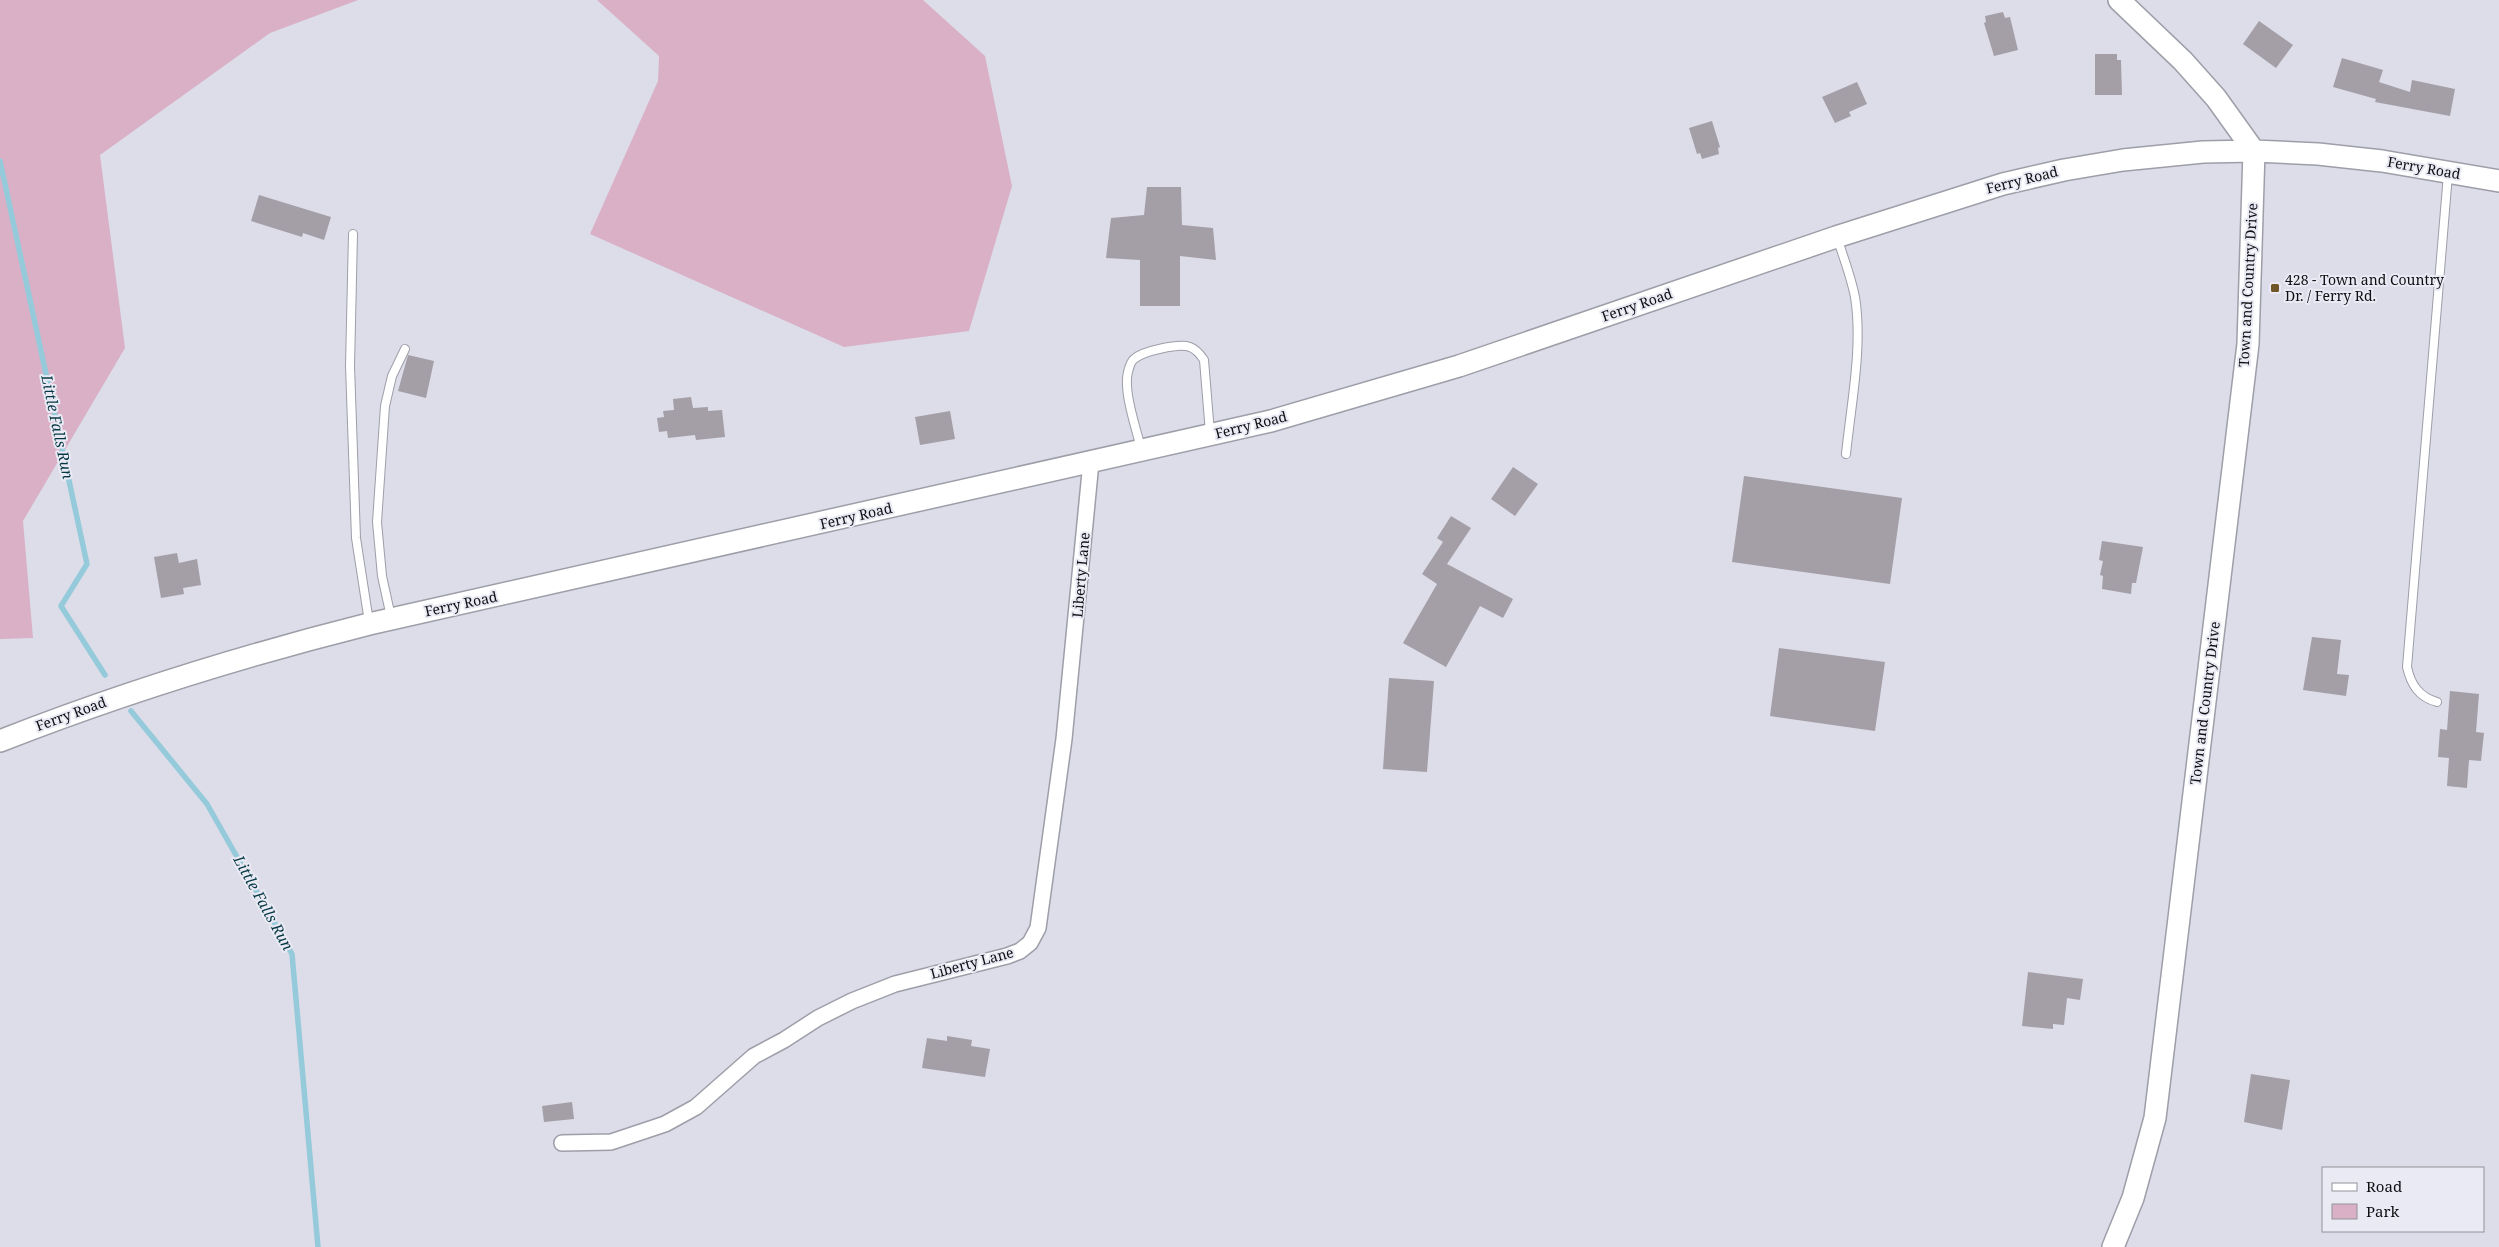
<svg xmlns="http://www.w3.org/2000/svg" width="2499" height="1247" viewBox="0 0 2499 1247" font-family="'Noto Serif',serif">
<rect width="100%" height="100%" fill="#dcdde8"/>
<!-- green -->
<path fill="#d9b0c6" d="M0,0H358L270,33L100,155L125,348L23,521L33,638L0,639Z
M597,0H923L985,56L1012,186L969,331L844,347L590,234L658,81L659,56Z"/>
<g fill="none" stroke-linecap="round" stroke-linejoin="round">
<!-- stream -->
<path stroke="#95cadb" stroke-width="5.5" d="M0,161L87,564L61,606L105,675
M131,711L207,804L292,954L318,1247"/>
</g>
<!-- building -->
<path fill="#a49ea7" d="M2003,12L2005,18L2010,17L2018,50L1994,56L1984,23L1986,22L1985,16Z
M2259,21L2293,45L2276,68L2243,44Z
M2095,54H2117V60H2121L2122,95H2095Z
M2342,58L2383,70L2379,82L2410,92L2412,80L2455,89L2450,116L2375,102L2376,99L2333,87Z
M1857,82L1867,104L1849,112L1851,116L1835,123L1822,97Z
M1712,121L1720,147L1718,148L1719,154L1702,159L1700,153L1697,154L1689,128Z
M1147,187H1181L1182,225L1213,228L1216,260L1180,256V306H1140V260L1106,258L1111,218L1144,215Z
M259,195L331,217L324,240L303,233L302,237L251,221Z
M408,355L434,361L426,398L398,391Z
M691,397L693,408L708,407V411L722,410L725,437L696,440L695,435L668,438L667,431L659,432L657,418L664,417L663,411L674,410L673,399Z
M950,411L955,439L920,445L915,417Z
M1513,467L1538,484L1515,516L1491,499Z
M1744,476L1902,498L1890,584L1732,562Z
M1451,516L1471,528L1447,564L1513,599L1503,618L1480,606L1446,667L1403,643L1437,584L1422,574L1443,542L1437,538Z
M2102,541L2143,547L2136,583H2132L2131,594L2102,589L2103,576L2100,575L2103,561L2099,560Z
M177,553L179,563L197,559L201,585L183,588L184,594L161,598L154,557Z
M2312,637L2341,640L2337,674L2349,675L2346,696L2303,690Z
M1779,648L1885,662L1875,731L1770,716Z
M1389,678L1434,681L1427,772L1383,769Z
M2450,691L2479,694L2476,732L2484,733L2481,761L2469,760L2467,788L2447,786L2449,758L2438,757L2440,729L2447,730Z
M2028,972L2083,979L2080,1000L2067,998L2064,1025L2053,1024V1029L2022,1026Z
M947,1036L972,1040L971,1046L990,1049L985,1077L922,1068L927,1038L947,1041Z
M2251,1074L2290,1080L2282,1130L2244,1122Z
M572,1102L574,1119L544,1122L542,1106Z"/>
<g fill="none" stroke-linecap="round" stroke-linejoin="round">
<!-- lane casing -->
<g stroke="#9d9ea8" stroke-width="10">
<path id="lane" d="M353,234L350,366L356,538L369,622
M1837,238C1844,258 1851,277 1855,297C1863,347 1851,404 1846,454
M1141,448C1136,428 1123,391 1128,372C1129,368 1131,361 1134,359C1143,351 1179,343 1190,347C1196,349 1200,354 1204,360L1210,433
M391,617L382,576L377,522L385,406L392,376L405,349
M2437,702C2419,697 2411,685 2407,667L2448,174"/>
</g>
<!-- street casing -->
<g stroke="#9d9ea8" stroke-width="18">
<path id="street" d="M562,1143L611,1142L665,1124L696,1107L754,1056L784,1040L818,1018L852,1001L895,984L1007,956L1020,951L1030,943L1038,928L1064,739L1091,462"/>
</g>
<!-- secondary casing -->
<g stroke="#9d9ea8" stroke-width="24">
<path id="secondary" d="M2119,0L2183,61L2216,98L2254,151
M0,741C122,693 242,656 369,624L1271,421L1459,366L1836,237L2003,184L2064,170L2123,160L2203,152L2254,151L2318,154L2382,161L2499,181
M2113,1247L2133,1198L2155,1118L2248,344L2254,151"/>
</g>
<!-- lane -->
<use href="#lane" stroke="#fff" stroke-width="8"/>
<!-- street -->
<use href="#street" stroke="#fff" stroke-width="15"/>
<!-- secondary -->
<use href="#secondary" stroke="#fff" stroke-width="21"/>
</g>
<!-- markers -->
<rect fill="#705628" stroke="#eaeaf5" stroke-width="2" x="2270" y="283" width="10" height="10" rx="2.5"/>
<g text-anchor="middle" stroke-width="4" stroke-linejoin="round" paint-order="stroke">
<!-- street labels -->
<g font-size="14" fill="#0e0f12" stroke="#eaeaf5">
<text transform="translate(2424 168) rotate(10)" y="5">Ferry Road</text>
<text transform="translate(2022 180) rotate(-14)" y="5">Ferry Road</text>
<text transform="translate(2248 285) rotate(-87)" y="5">Town and Country Drive</text>
<text transform="translate(1637 305) rotate(-19)" y="5">Ferry Road</text>
<text transform="translate(1251 425) rotate(-14)" y="5">Ferry Road</text>
<text transform="translate(856 516) rotate(-13)" y="5">Ferry Road</text>
<text transform="translate(1081 575) rotate(-85)" y="5">Liberty Lane</text>
<text transform="translate(461 604) rotate(-12)" y="5">Ferry Road</text>
<text transform="translate(2205 703) rotate(-83)" y="5">Town and Country Drive</text>
<text transform="translate(71 714) rotate(-20)" y="5">Ferry Road</text>
<text transform="translate(972 963) rotate(-15)" y="5">Liberty Lane</text>
</g>
<!-- poi labels -->
<g font-size="14" fill="#0e0f12" stroke="#eaeaf5" text-anchor="start">
<text x="2285" y="285">428 - Town and Country<tspan x="2285" dy="16">Dr. / Ferry Rd.</tspan></text>
</g>
<!-- water labels -->
<g font-size="15" font-style="italic" fill="#033642" stroke="#eaeaf5">
<text transform="translate(57 427) rotate(78)" y="5">Little Falls Run</text>
<text transform="translate(263 903) rotate(61)" y="5">Little Falls Run</text>
</g>
</g>
<!-- legend -->
<rect x="2322" y="1167" width="162" height="65" fill="#eaeaf5" stroke="#92929a"/>
<rect x="2332" y="1183" width="25" height="8" fill="#ffffff" stroke="#92929a"/>
<text x="2366" y="1192" font-size="15" fill="#0e0f12">Road</text>
<rect x="2332" y="1204" width="25" height="15" fill="#d9b0c6" stroke="#92929a"/>
<text x="2366" y="1217" font-size="15" fill="#0e0f12">Park</text>
</svg>
